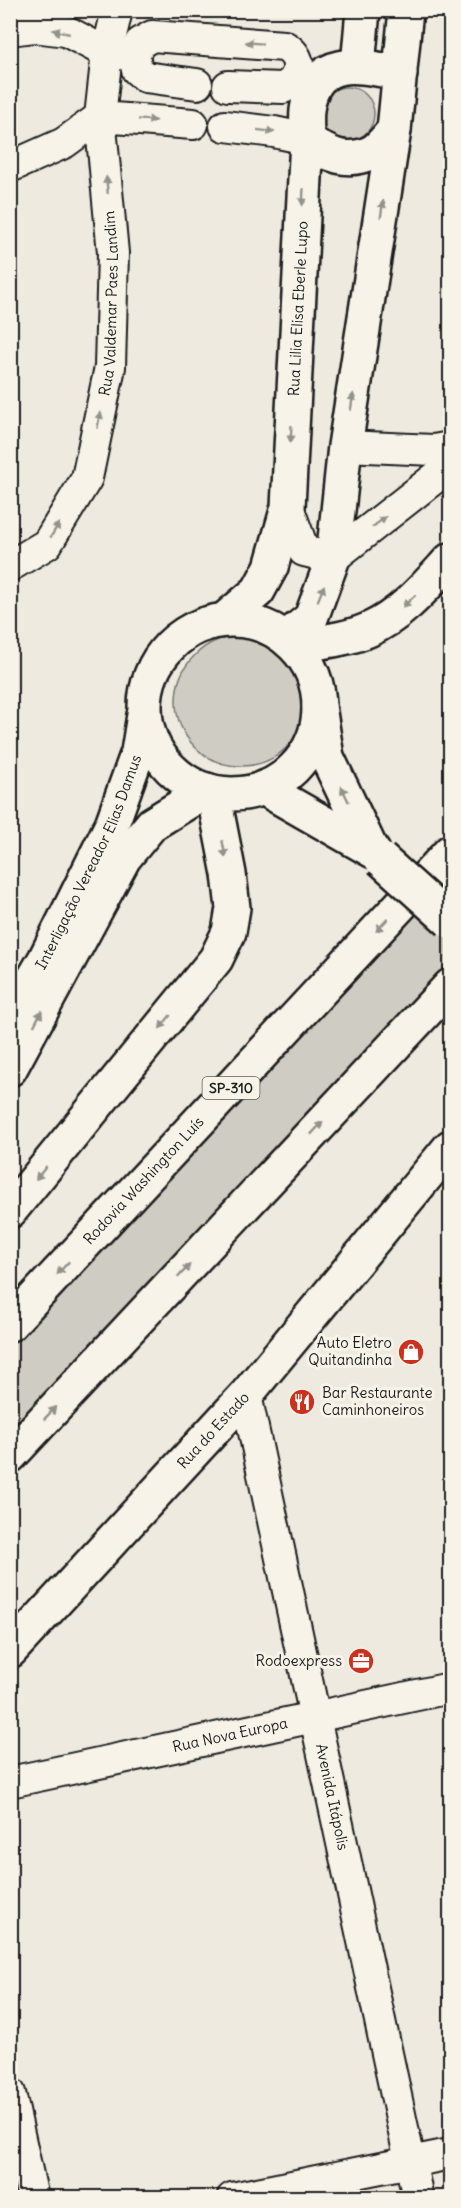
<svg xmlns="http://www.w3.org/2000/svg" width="461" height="2208" viewBox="0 0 461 2208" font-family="Delius,sans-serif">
<rect width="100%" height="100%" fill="#eeeae0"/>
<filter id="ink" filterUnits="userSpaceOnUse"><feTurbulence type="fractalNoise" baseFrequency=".0167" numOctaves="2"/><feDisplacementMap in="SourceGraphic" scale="12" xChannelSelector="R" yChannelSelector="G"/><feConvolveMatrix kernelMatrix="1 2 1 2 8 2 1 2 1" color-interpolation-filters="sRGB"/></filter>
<g filter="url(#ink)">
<!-- green -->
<path fill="#cfccc3" stroke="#767470" stroke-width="1.5" d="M320 114a27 27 0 1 1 54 0a27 27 0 1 1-54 0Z
M176 701a65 65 0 1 1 130 0a65 65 0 1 1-130 0Z
M450,877V961L11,1434L10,1346Z"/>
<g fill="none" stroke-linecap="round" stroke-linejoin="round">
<!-- street casing -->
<g stroke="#1c1c1c" stroke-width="34">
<g id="street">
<path d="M10,30L34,27L66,31L107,53L125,54"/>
<path d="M197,84L145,77L137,70L134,55L140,43L152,36L284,46C303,56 303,78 283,88L228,86"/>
<path d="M225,126L274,132L307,139"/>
<path d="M10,167L64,143L100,117L193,124"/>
<path d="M345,446L434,450L450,447"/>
<path d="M288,507L304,551L333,558L450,466"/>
<path id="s1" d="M10,566L47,544L87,478L110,367L113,253L100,117L107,53L117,10"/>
<path id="s2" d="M246,1395L418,2198"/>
<path id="s3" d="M10,1782L450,1688"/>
<path d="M10,2093L33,2198"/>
<path d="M232,2198L450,2154"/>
</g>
</g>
<!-- secondary casing -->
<g stroke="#1c1c1c" stroke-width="38">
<g id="secondary">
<path d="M358,66L363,10"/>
<path d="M307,139C327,155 348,165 374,151C381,146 388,137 394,130"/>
<path id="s4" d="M224,620L258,591L271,567L288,507L307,139C307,129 306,119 307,110C314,55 359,64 400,74"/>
<path d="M286,638L311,618L333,558L345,446L394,130L406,10"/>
<path d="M319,706L327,757L370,847"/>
<path d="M263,788L373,851"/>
<path id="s5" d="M10,1651L246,1395L450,1147"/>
</g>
</g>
<!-- highway casing -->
<g stroke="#1c1c1c" stroke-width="38">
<g id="highway">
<circle cx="232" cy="707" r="87"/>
<path d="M295,646C319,642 345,640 368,630C402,615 426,586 450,560"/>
<path id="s6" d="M10,1019L45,959L112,824L138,752L144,715"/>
<path d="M10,1069L124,858L152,824L207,790"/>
<path d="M10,1211L216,959L229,932L233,908L229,874L213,792"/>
<path id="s7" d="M10,1324L450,852"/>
<path d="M10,1456L450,986"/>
</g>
</g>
<!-- street -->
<use href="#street" stroke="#f7f3e8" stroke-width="30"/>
<!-- secondary -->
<use href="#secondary" stroke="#f7f3e8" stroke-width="33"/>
<!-- highway -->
<use href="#highway" stroke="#f7f3e8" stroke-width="33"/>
<!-- secondary-bridge casing -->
<g stroke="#1c1c1c" stroke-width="38" stroke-linecap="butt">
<path id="secondary-bridge" d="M381,859L450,921"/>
</g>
<!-- secondary-bridge -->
<use href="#secondary-bridge" stroke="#f7f3e8" stroke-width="33"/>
</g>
<!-- one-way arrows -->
<defs><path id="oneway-solid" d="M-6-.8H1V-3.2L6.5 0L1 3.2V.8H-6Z" transform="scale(1.5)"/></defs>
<g fill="#94928c">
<use href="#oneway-solid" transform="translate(61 32) rotate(-167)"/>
<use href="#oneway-solid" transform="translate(254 43) rotate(-176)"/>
<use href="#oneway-solid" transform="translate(147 120) rotate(4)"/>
<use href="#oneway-solid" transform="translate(266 131) rotate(7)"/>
<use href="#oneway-solid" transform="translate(107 185) rotate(-95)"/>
<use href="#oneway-solid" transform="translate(303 197) rotate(93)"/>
<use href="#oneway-solid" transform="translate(382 209) rotate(-81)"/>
<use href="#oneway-solid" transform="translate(352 402) rotate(-81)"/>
<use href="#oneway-solid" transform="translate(99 420) rotate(-79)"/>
<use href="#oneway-solid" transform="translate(291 434) rotate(93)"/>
<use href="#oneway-solid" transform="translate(379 522) rotate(-38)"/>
<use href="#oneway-solid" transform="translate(55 530) rotate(-59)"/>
<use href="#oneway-solid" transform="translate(321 593) rotate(-68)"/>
<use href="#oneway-solid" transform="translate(409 601) rotate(137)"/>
<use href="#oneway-solid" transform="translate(345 794) rotate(-115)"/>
<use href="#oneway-solid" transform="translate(224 849) rotate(79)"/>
<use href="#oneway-solid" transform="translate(382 925) rotate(133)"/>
<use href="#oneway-solid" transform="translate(38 1018) rotate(-62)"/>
<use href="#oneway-solid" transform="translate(165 1022) rotate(129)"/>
<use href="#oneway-solid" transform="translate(317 1128) rotate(-47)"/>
<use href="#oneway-solid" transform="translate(41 1173) rotate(129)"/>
<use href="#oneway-solid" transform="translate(63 1268) rotate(133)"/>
<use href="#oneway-solid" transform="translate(184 1271) rotate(-47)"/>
<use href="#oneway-solid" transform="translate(50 1413) rotate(-47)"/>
</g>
</g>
<!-- icons -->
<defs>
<g id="shop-disc" transform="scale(1.35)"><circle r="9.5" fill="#c8321e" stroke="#f7f3e8"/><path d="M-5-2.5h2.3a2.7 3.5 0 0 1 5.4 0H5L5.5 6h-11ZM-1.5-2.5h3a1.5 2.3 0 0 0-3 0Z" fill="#fff"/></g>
<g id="restaurant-disc" transform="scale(1.35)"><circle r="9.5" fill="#c8321e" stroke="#f7f3e8"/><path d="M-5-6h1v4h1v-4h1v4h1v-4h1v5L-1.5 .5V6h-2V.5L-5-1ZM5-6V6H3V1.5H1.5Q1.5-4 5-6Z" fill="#fff"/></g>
<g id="office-disc" transform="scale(1.35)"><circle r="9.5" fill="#c8321e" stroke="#f7f3e8"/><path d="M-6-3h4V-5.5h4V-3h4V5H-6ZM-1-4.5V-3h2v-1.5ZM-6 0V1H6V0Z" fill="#fff"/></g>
</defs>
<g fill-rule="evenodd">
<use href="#shop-disc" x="411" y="1352"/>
<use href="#restaurant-disc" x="302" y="1402"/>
<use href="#office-disc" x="361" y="1661"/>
</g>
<g text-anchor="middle" stroke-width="6" stroke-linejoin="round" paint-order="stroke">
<!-- shield labels -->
<rect fill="#f7f3e8" stroke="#5e5c59" stroke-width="1.5" x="202.5" y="1077" width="57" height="22" rx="4.5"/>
<g font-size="14" font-weight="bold" fill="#1c1c1c">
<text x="231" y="1093">SP-310</text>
</g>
<!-- street labels -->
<g font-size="15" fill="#1c1c1c" stroke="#f7f3e8">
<text dy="5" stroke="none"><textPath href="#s1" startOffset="297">Rua Valdemar Paes Landim</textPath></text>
<text dy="5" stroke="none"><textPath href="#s4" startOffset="333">Rua Lilia Elisa Eberle Lupo</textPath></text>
<text dy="5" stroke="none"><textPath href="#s6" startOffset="176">Interligação Vereador Elias Damus</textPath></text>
<text dy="5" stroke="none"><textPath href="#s7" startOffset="196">Rodovia Washington Luís</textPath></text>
<text dy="5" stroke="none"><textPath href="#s5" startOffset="300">Rua do Estado</textPath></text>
<text dy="5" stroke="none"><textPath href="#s3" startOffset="225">Rua Nova Europa</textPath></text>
<text dy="5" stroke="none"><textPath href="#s2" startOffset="411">Avenida Itápolis</textPath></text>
</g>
<!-- poi labels -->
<g font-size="15" fill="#1c1c1c" stroke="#f7f3e8" text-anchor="end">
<text x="392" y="1348">Auto Eletro<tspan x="392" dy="17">Quitandinha</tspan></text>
<text x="322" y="1398" text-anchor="start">Bar Restaurante<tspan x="322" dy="17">Caminhoneiros</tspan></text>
<text x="342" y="1666">Rodoexpress</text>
</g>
</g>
<!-- margin -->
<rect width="461" height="2208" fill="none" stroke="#f7f3e8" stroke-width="36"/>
<rect x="18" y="18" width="425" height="2172" fill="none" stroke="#1c1c1c" stroke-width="2" filter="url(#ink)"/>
</svg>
